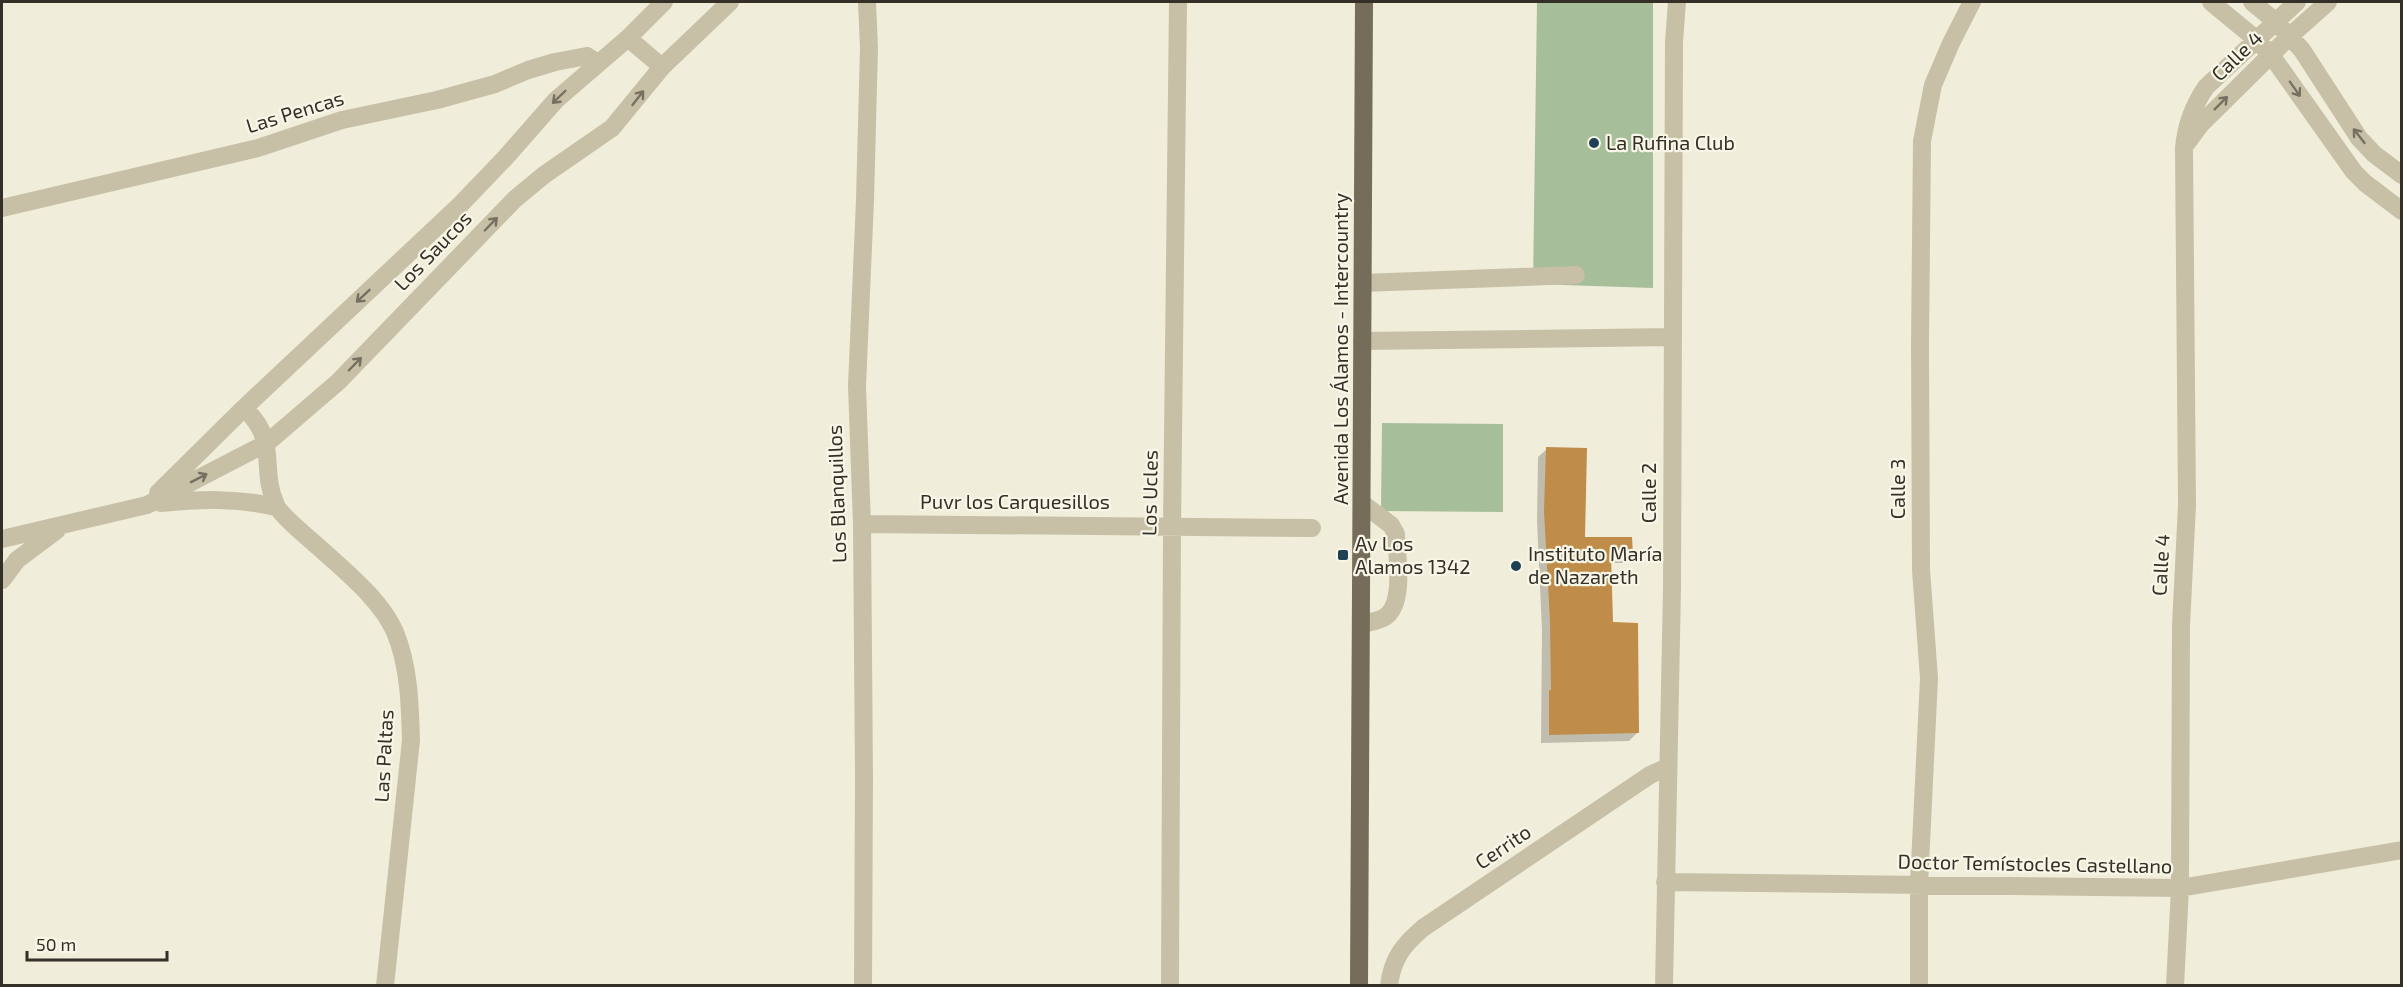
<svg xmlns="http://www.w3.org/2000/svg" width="2403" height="987" viewBox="0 0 2403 987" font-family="'Exo 2',sans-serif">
<rect width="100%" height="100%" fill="#f0edda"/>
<!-- green -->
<path fill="#a7be9b" d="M1537,2H1653V288L1533,284Z
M1382,423L1503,424V512L1381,511Z"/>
<!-- shadow -->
<path fill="#0003" d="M1547,449L1584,538L1632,554L1623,563H1609L1611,624L1637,733L1629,741L1541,743L1542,630L1537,521L1538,457Z"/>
<!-- building -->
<path fill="#bf8c4a" d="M1546,447L1587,448L1585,537H1632L1633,555H1611L1613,622L1638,623L1639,733L1549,735V690H1551L1550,621L1544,511Z"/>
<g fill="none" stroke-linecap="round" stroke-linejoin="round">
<!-- minor -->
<path stroke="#c7c0a7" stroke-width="18" d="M2211,2L2257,40L2271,55L2354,172L2365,183L2402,211
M2252,2L2275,21L2302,50L2359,138L2374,154L2402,175
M628,38L662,67
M2187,143L2201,124L2290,36L2328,2
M2,208L258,148L342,120L437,100L495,84L528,70L555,62L587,56L598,63
M1363,283L1576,275
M1362,341L1672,337
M244,408C280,441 259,468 276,505C280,515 312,541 322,550C347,573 381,600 395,632C409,666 410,704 411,740L385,986
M158,493L244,408L461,204L506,157L556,100L628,38L664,2
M161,503C201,499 237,498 276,507
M862,524L1312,528
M2,539L147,505L267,443L338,382L515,199L544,175L612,128L662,67L730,2
M2,580L17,560L57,530
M1362,624C1369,622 1379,621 1385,617C1405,604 1397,556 1396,534L1391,525L1363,504
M1665,882L2180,888L2402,850
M863,986L864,777L862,524L857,386L865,200L869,48L867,2
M1170,986L1172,525L1178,2
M1389,986C1392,959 1403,945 1423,928L1650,775L1668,767
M1664,986L1672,589L1674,42L1677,2
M1919,986V885L1929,678L1921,570L1920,344L1922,141L1933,85L1951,43L1972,2
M2175,986L2180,888L2181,626L2187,505L2184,148C2186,124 2193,106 2206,87L2297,2"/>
<!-- major -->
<path stroke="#756c59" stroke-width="18" d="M1359,986L1364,2"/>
</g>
<!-- one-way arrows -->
<defs><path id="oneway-shaft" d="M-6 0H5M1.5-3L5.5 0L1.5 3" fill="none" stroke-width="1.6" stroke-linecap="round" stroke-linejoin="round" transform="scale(1.5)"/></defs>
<g stroke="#767061">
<use href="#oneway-shaft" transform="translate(2295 89) rotate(55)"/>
<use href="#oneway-shaft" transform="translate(559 97) rotate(136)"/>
<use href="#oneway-shaft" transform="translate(638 98) rotate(-52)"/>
<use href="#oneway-shaft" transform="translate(2221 103) rotate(-45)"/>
<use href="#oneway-shaft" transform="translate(2359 136) rotate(-128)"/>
<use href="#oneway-shaft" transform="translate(491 224) rotate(-46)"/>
<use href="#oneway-shaft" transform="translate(363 296) rotate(137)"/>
<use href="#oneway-shaft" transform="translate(355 364) rotate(-46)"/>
<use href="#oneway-shaft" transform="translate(199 478) rotate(-27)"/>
</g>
<!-- markers -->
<g fill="#1f3f53" stroke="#f8f6e6" stroke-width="2">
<circle cx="1594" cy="143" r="6"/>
<rect x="1337" y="549" width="12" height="12" rx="3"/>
<circle cx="1516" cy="566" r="6"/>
</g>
<g text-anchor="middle" stroke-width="4.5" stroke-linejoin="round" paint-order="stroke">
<!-- street labels -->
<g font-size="20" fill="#342f27" stroke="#f8f6e6">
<text transform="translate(2237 56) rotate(-44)" y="7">Calle 4</text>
<text transform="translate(295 112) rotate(-17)" y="7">Las Pencas</text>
<text transform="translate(433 251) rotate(-46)" y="7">Los Saucos</text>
<text transform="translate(1341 349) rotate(-90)" y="7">Avenida Los Álamos - Intercountry</text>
<text transform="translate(1898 489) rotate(-90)" y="7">Calle 3</text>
<text transform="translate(1150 493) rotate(-89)" y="7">Los Ucles</text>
<text transform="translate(1649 493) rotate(-90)" y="7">Calle 2</text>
<text transform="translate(837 494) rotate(-92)" y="7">Los Blanquillos</text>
<text x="1015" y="509">Puvr los Carquesillos</text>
<text transform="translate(2161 565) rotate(-87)" y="7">Calle 4</text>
<text transform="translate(384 756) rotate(-87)" y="7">Las Paltas</text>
<text transform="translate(1503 847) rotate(-34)" y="7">Cerrito</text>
<text transform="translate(2035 864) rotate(1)" y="7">Doctor Temístocles Castellano</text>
</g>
<!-- poi labels -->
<g font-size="20" fill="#342f27" stroke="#f8f6e6" text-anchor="start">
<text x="1606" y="150">La Rufina Club</text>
<text x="1355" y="551">Av Los<tspan x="1355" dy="23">Alamos 1342</tspan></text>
<text x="1528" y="561">Instituto María<tspan x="1528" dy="23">de Nazareth</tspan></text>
</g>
</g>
<!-- border -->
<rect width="2403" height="987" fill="none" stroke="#342f27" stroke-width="6"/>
<!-- scale -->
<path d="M27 951v9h140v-9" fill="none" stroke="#342f27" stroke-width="3"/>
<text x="36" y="951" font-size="18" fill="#342f27" stroke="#f8f6e6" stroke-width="4.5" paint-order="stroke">50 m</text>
</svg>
